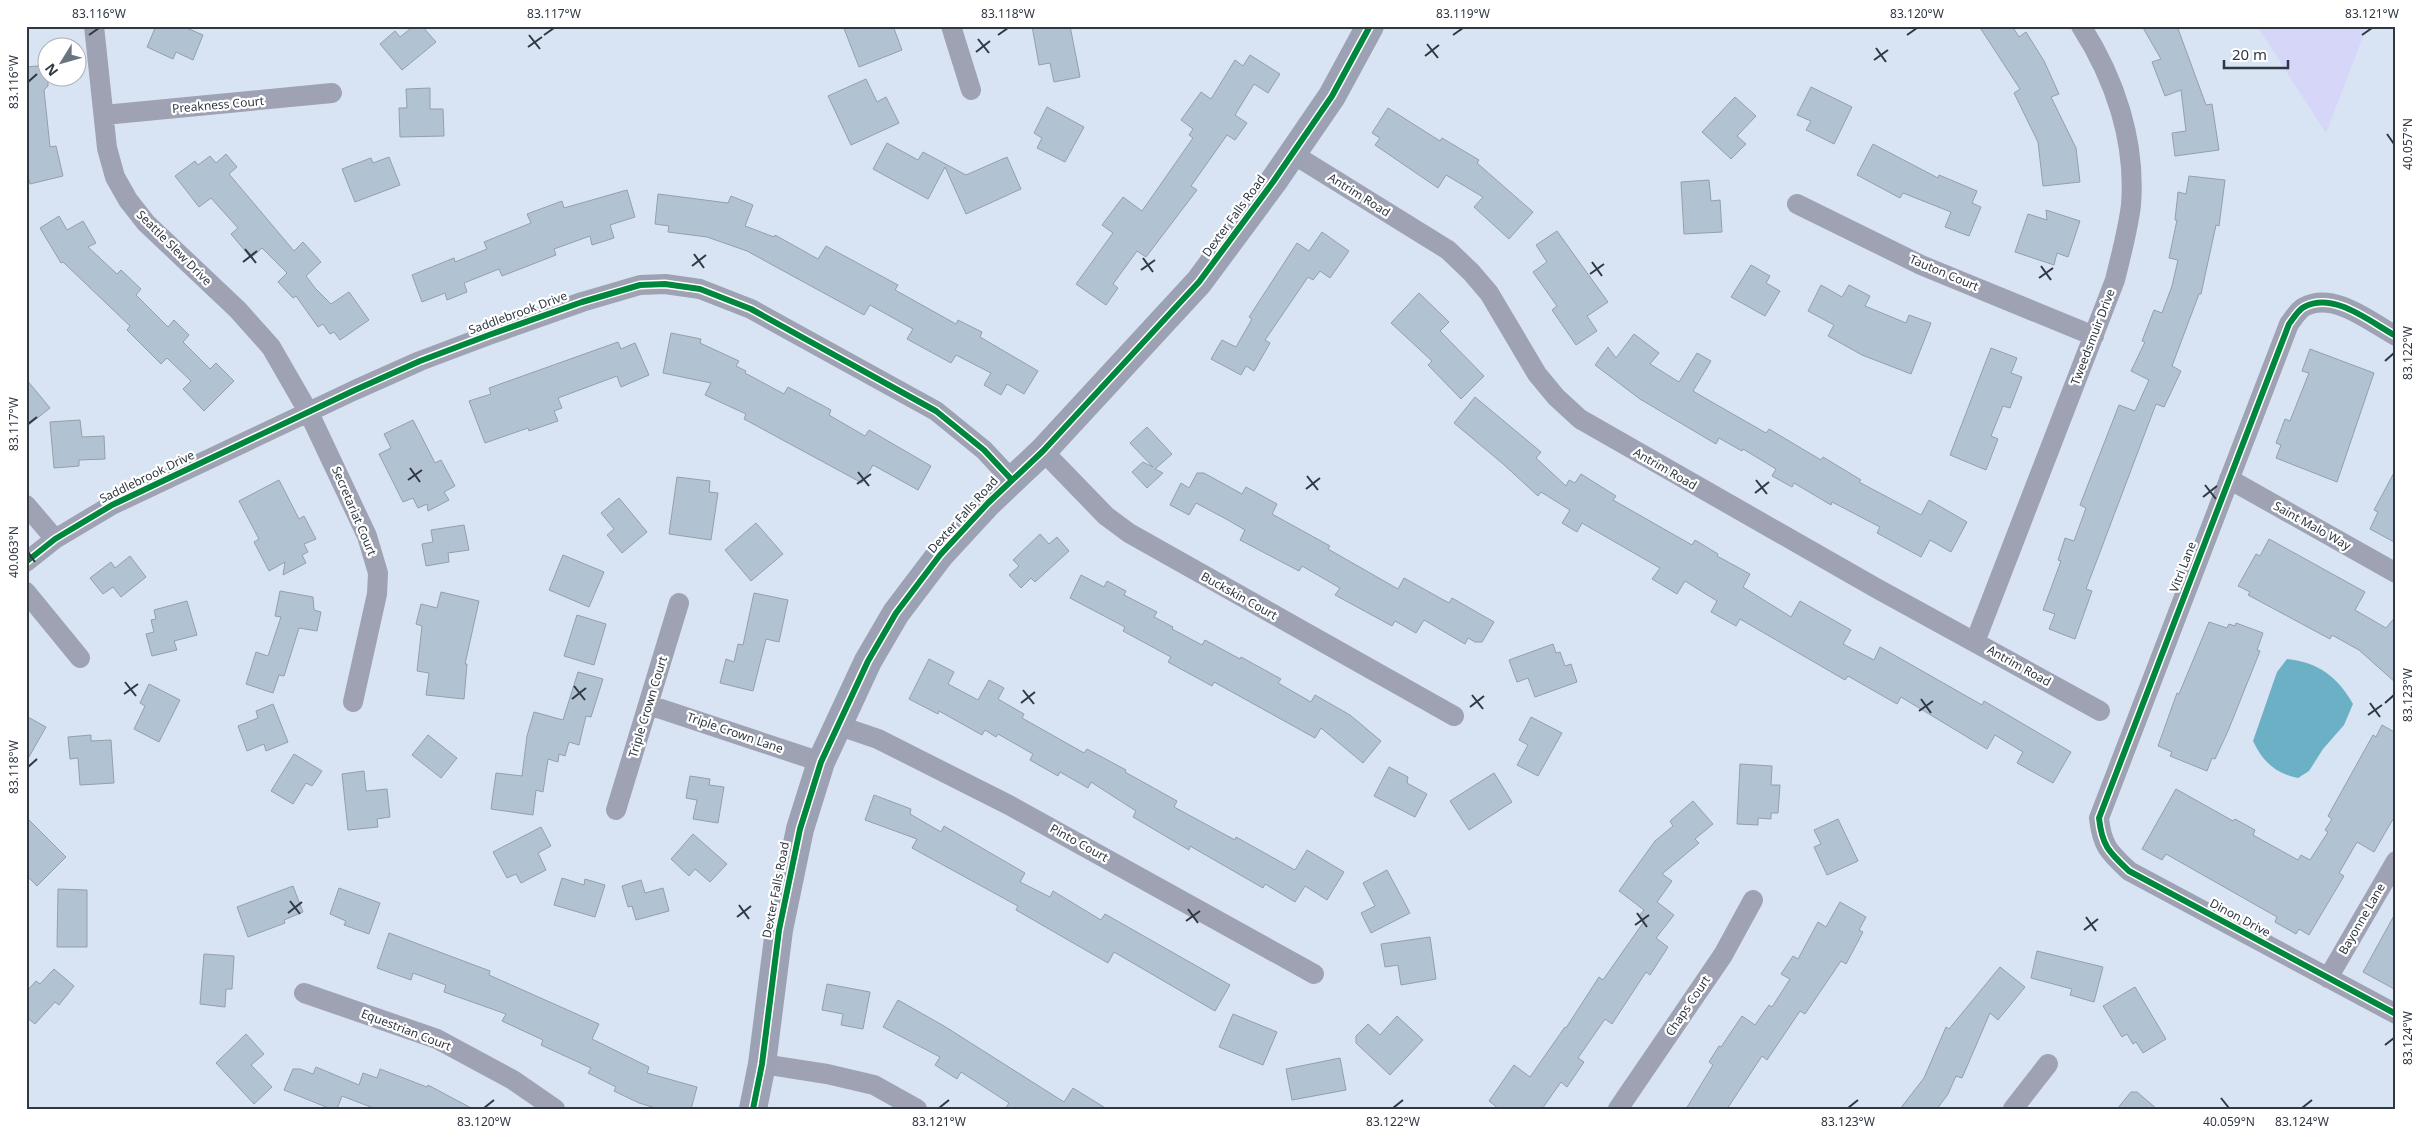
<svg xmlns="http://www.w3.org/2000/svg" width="2422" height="1135" viewBox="0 0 2422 1135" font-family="'Noto Sans',sans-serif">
<rect width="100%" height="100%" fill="#d8e3f3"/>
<!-- green -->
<path fill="#d6d6f8" d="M2257,26H2367L2326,133Z"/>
<!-- water -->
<path fill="#6bb0c5" d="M2287,659C2318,662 2338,677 2353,704L2344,725L2323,749L2309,771L2298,778C2275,773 2263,762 2253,741L2277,672Z"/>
<!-- building -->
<path fill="#b1c3d3" stroke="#959faa" d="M156,26H182L203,35L193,60L176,52L173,59L147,47Z
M414,26H422L436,42L402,70L380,44L395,31L400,37Z
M843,26H893L902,50L859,67Z
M1032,26H1070L1080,77L1054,82L1050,63L1039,65Z
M1979,26H2012L2019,37L2026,32L2044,61L2059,94L2051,97L2076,148L2080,182L2043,186L2038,142L2014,93L2020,89Z
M2142,26H2177L2206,105L2212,104L2219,150L2175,156L2172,133L2186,131L2181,90L2165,96L2152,62L2161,59Z
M1250,55L1280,74L1268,93L1254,84L1235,115L1247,123L1235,140L1227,135L1191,186L1197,190L1146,257L1137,251L1113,284L1118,288L1106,305L1076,284L1113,233L1102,225L1123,197L1142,211L1193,138L1189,135L1193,129L1181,120L1201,92L1211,99L1235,60L1243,66Z
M48,65V86L44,90L50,147L56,146L63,176L30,184L26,169V67Z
M866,79L877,102L886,97L899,123L851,145L828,96Z
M1811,87L1852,107L1834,144L1806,130L1811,121L1797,115Z
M430,88V109H443L444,136L400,137L399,108H407L406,89Z
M1735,97L1756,116L1737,136L1746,144L1731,159L1702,132Z
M1047,107L1084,127L1065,162L1037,148L1042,138L1034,133Z
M1388,108L1440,141L1442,138L1479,160L1477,163L1533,212L1509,239L1474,207L1483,197L1446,175L1438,188L1375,145L1380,138L1372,133Z
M887,143L918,160L923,152L966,175L1007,157L1021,189L966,214L945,167L928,199L873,169Z
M1873,144L1938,178L1939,175L1977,191L1972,203L1981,207L1969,236L1945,227L1951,212L1903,193L1900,198L1857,175Z
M226,154L237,167L229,174L294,251L303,242L321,262L306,276L315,288L331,304L349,292L369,320L340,340L334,332L330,334L323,324L318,327L296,296L293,298L278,282L287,273L262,248L251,258L231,234L238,228L211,198L199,207L175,176L195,161L198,165L210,156L216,163Z
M389,157L400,185L355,202L342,169L371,158L373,163Z
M2189,176L2225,180L2219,226L2216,225L2201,294H2199L2172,366L2181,371L2164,407L2156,404L2086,589L2092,591L2075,639L2049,629L2055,614L2043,610L2061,561L2058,560L2065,538L2074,541L2086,508L2080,505L2119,405L2135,411L2149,380L2131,371L2145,342L2142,341L2154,310L2162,313L2172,286L2178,260L2169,258L2177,220H2175L2178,192L2186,194Z
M1709,180L1711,201L1720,200L1722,232L1684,234L1681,182Z
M627,190L635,217L610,225L614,238L592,245L590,236L554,249L556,255L502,276L499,269L464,283L467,292L447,300L445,293L422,302L412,275L454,258L455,262L487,249L484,242L531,223L527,214L562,201L564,208Z
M658,194L728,203L731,196L753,205L745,226L774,237L775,235L818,259L826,246L898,285L895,290L956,324L958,320L982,332L980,337L1038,371L1024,394L1007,384L1001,395L984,385L991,373L956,355L951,363L907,339L913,329L870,305L864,315L747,251L707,237L668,232L669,226L655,224Z
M2046,210L2080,221L2068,257L2057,253L2054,265L2015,252L2028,214L2047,220Z
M59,216L67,230L83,221L96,243L88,247L117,274L121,270L141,289L136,295L168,327L174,320L189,335L183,342L210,369L216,363L234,381L204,411L183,389L191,381L167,358L161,364L127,330L130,326L63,262L61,263L40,228Z
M1557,231L1608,302L1587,316L1597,331L1576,345L1552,310L1557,306L1533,272L1547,262L1536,245Z
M1322,232L1349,251L1330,278L1320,271L1313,280L1308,277L1265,340L1270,343L1254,371L1246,366L1241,375L1211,359L1222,340L1236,347L1252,319L1249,317L1297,243L1309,251Z
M1751,265L1770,276L1766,283L1780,291L1765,316L1731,297Z
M1821,285L1842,297L1849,285L1870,296L1865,306L1906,323L1909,315L1931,323L1911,374L1862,355L1828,336L1834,325L1808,311Z
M1419,293L1449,322L1440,331L1484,376L1461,399L1428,365L1432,361L1391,323Z
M671,333L701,339L700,343L739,361L736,366L746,371L745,373L784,394L788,387L831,410L829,415L865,436L869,430L931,466L918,490L873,465L862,483L744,419L746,414L705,395L711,383L663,373Z
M1634,334L1659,353L1650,364L1679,382L1697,353L1711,361L1693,391L1717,405L1766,433L1769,429L1821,460L1823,457L1861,480L1859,482L1921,515L1929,500L1967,522L1951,552L1930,540L1921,557L1877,533L1880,527L1832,502L1831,505L1794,483L1792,487L1772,476L1776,469L1743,449L1742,451L1719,438L1716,444L1640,399L1595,365L1608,347L1616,358Z
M618,342L621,349L635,343L649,375L621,387L617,376L558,398L562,408L554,411L558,421L529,431L528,428L485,443L469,401L491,394L489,388Z
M1991,348L2017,358L2011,373L2022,377L2010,408L2003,406L1991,436L1998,439L1986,470L1950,455Z
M2310,349L2374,373L2337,482L2276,458L2281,445L2276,443L2285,419L2290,421L2309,373L2302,371Z
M26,379L50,408L26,427Z
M1475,397L1541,452L1536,458L1566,486L1569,480L1575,483L1581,474L1616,496L1613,500L1692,545L1695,540L1718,554L1717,556L1750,574L1743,587L1791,617L1800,601L1851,630L1843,644L1874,660L1880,647L1982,705L1984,701L2071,752L2053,783L2017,763L2023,752L1995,735L1987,749L1901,697L1897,704L1848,676L1845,680L1740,619L1736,626L1711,612L1717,601L1685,581L1677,594L1652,579L1660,568L1582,523L1577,532L1562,523L1570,510L1541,492L1538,496L1502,463L1454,423Z
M80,420L82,437L104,436L105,459L79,460V466L54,468L50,422Z
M413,420L435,463L441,460L455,486L444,492L449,500L428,511L427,504L418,508L413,498L403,502L379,454L391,448L384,434Z
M1147,427L1172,454L1155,469L1163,473L1147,488L1132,472L1143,462L1153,467L1130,443Z
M2396,469V543L2370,529L2378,512L2374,510Z
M1197,473H1204L1242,494L1246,487L1277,504L1272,514L1330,546L1328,549L1398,589L1404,578L1449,603L1452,598L1494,622L1482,642H1475L1468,638L1465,644L1424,620L1416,633L1395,621L1392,626L1335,595L1340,588L1302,566L1299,571L1240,540L1245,530L1228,520L1196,503L1189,515L1170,505L1181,483L1189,488Z
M677,477L710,481L709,492L718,493L711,540L669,534Z
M279,480L299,519L304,516L316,539L304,544L308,552L302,555L306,563L283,575L285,562L269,571L254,542L259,539L239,501Z
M619,498L647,532L622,553L607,535L614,529L601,513Z
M756,523L783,554L751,581L725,550Z
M464,525L469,550L448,553L449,562L426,566L422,544L433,542L431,530Z
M1040,534L1049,544L1057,537L1069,551L1035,582L1031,578L1021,588L1009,575L1019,566L1013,560Z
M2269,539L2365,592L2355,610L2386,628L2396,616V683L2359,650L2332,635L2330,639L2248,595L2250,592L2238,586L2256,554L2260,556Z
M563,555L604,572L589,607L549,590Z
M130,556L146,577L121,597L113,587L103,594L90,578L111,562L115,568Z
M1081,575L1104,587L1107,581L1126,591L1124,595L1157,612L1154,617L1173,627L1172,629L1202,645L1205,640L1240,659L1241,657L1281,679L1278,683L1311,702L1315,695L1350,715L1381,741L1363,763L1321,728L1315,738L1214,682L1212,686L1168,662L1171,657L1123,631L1125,627L1070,598Z
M280,591L313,597L314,610L321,612L317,631L299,628L284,676L279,675L273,693L246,684L256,652L268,656L281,617L275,616Z
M441,592L479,601L465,664H467L464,699L426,695L429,673L417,671L422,626L416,624L421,604L437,608Z
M754,593L788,600L779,642L766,639L753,691L720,683L726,659L734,662L738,644L743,645Z
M187,601L197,635L174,641L177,650L152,656L146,634L154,632L151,620L156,619L154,610Z
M577,615L606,624L594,665L564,656Z
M2209,622L2227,628L2229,624L2235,626L2236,623L2263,633L2257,650L2260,651L2228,731L2215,759L2212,758L2207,771L2170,756L2172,752L2158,746L2177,693L2179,694Z
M1553,644L1556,653L1560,652L1565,666L1571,664L1577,682L1535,697L1528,678L1517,682L1509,660Z
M929,659L954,672L948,684L978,700L989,680L1004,688L998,699L1024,714L1022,718L1084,753L1087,749L1126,770L1125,772L1177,801L1174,807L1235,840L1236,837L1295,870L1307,850L1344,872L1327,900L1305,886L1295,902L1265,884L1263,888L1190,846L1189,850L1133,817L1136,811L1091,782L1088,788L1060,772L1058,776L1030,760L1033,754L998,734L996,737L985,730L982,735L939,711L938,714L909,699Z
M578,672L603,679L591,717L586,716L579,745L569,742L565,756L559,754L558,762L548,759L543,792L536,790L533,815L491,809L496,773L522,776L527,736L534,712L563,720Z
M149,684L180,700L159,742L134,729L145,706L140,703Z
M273,704L288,742L266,751L264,744L247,751L238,726L258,718L256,711Z
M26,716L46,727L26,762Z
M1531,717L1562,733L1538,776L1517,765L1528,745L1519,740Z
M2382,725L2396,733V814L2374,852L2357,842L2339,873L2344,876L2309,935L2299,929L2296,934L2275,922L2277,917L2166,854L2162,860L2142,849L2176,789L2233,821L2235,819L2255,830L2253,835L2298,860L2301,855L2310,860L2328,832L2325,830L2332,819L2328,816L2373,735L2376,737Z
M91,735V741L111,740L114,783L80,785L78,758L70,759L68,737Z
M428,735L457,758L441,778L412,755Z
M294,754L322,771L312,786L306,783L293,804L271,791Z
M1740,764L1772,766L1771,785H1780L1778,813H1771V819L1758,818V825L1737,824Z
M1389,767L1408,777L1407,783L1427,794L1415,817L1374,796Z
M364,771L366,791L387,789L390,817L377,819L378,827L348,830L342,774Z
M1494,773L1512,802L1469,830L1450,801Z
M690,776L710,779L709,785L724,787L718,823L693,819L697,800L686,798Z
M874,795L911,809L910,814L941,832L944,826L975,844L1025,873L1020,882L1050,897L1053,891L1101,920L1105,914L1230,985L1215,1011L1114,952L1108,963L1016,910L1018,906L912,848L917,839L865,820Z
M1693,801L1713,824L1695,839L1699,843L1662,874L1672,881L1657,902L1674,915L1656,938L1668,947L1650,975L1646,972L1612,1024L1605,1019L1578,1058L1584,1062L1567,1087L1561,1082L1542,1109H1499L1489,1101L1514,1065L1530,1077L1565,1027L1566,1028L1599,977L1603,980L1645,920L1639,916L1644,910L1619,891L1655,841L1673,826L1670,821Z
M26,817L66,857L37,886L26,875Z
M1838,819L1858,861L1827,875L1814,847L1821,844L1814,830Z
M541,827L551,846L538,853L546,870L521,883L516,874L507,878L493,852Z
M693,834L727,864L710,882L695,869L689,876L671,859Z
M1387,870L1410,913L1371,933L1361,913L1375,906L1363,883Z
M562,878L584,885L585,879L605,885L595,917L554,905Z
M641,880L645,893L663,888L669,911L636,920L632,906L628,907L622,886Z
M293,886L303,912L284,920L285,923L248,937L237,907Z
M339,888L380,903L369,934L344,925L346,921L330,914Z
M58,889L87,890V947H57Z
M1840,902L1866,917L1859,930L1863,932L1846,964L1841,961L1805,1014L1800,1011L1767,1060L1762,1056L1727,1109H1686L1713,1065L1709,1062L1719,1046L1721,1047L1742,1016L1755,1025L1769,1005L1772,1007L1790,979L1781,974L1793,956L1798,959L1818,922L1826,927Z
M2396,912V990L2363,972Z
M389,933L490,971L489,975L599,1024L592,1039L649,1067L647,1073L697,1087L691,1109H659L639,1103L614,1091L616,1087L588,1073L591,1068L541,1045L543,1040L502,1021L506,1014L444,992L446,985L413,973L411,980L377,968Z
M1430,937L1436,979L1401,985L1398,965L1385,967L1381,944Z
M2037,951L2103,967L2094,1002L2070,995L2072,989L2031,978Z
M204,954L234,956L232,989H226L225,1007L200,1004Z
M2000,967L2025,987L1998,1020L1990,1013L1962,1078L1956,1076L1948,1094L1937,1109H1900L1924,1078L1946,1027L1949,1029Z
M54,969L74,986L59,1005L55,1002L35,1024L26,1017V992L36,981L40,984Z
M827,984L870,992L863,1029L841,1025L843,1014L822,1010Z
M2135,987L2166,1039L2143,1053L2136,1042L2133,1044L2127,1034L2122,1037L2103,1006Z
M898,1000L944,1026L1064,1102L1073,1088L1107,1109H1005L1009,1103L961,1072L957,1079L935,1065L940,1057L883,1027Z
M1233,1014L1277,1032L1263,1065L1219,1047Z
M1397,1016L1423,1040L1390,1075L1356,1043V1036L1368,1024L1380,1035Z
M246,1034L264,1054L251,1065L272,1087L254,1104L216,1063Z
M1340,1058L1346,1090L1292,1100L1286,1069Z
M316,1067L359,1085L363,1073L377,1078L380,1069L427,1087L428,1085L473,1109H376L342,1096L337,1109H331L284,1090L293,1069H300L313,1074Z
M2131,1092H2137L2157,1109H2117Z"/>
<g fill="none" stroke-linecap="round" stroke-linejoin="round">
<!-- street -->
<path stroke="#9ea2b2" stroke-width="20" d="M94,26L107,148L115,177L128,200L146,223L238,310L271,347L309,413L367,536L378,573L377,594L353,702
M951,26L971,90
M104,115L332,93
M1293,154L1448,250L1471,272L1489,293L1537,374L1556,397L1580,419L1876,588L2100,711
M1797,204L1921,265L2094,336
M2396,336C2370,322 2334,291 2304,307C2298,310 2293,319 2289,324L2099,818C2102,846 2109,852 2129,871L2396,1014
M1043,451L1106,516L1129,533L1454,716
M2229,479L2396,573
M26,505L55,539
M26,562L55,539L112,505L355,390L420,361L489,335L582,302L640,285L665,284L700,289L751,309L936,411L984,450L1011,479
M26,592L80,658
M1975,642L2115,280C2121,255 2128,230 2131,205C2136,141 2115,79 2081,26
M649,705L821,762
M837,725L878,739L1009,805L1314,974
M616,810L679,603
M2328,978L2396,861
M304,993L437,1039L513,1080L555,1109
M762,1064L827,1074L874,1085L917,1109
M1618,1109L1723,955L1753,900
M2013,1109L2048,1064"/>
<!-- secondary -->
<path stroke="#9ca2b4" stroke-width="28" d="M753,1109L762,1064L779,930L800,829L821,762L868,661L896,613L940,555L988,503L1043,451L1199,282L1273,182L1332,96L1370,26"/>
<!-- cycleway casing -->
<g stroke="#fff" stroke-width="9">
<path id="cycleway" d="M2396,336C2370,322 2334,291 2304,307C2298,310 2293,319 2289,324L2099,818C2102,846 2109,852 2129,871L2396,1014
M26,562L55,539L112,505L355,390L420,361L489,335L582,302L640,285L665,284L700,289L751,309L936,411L984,450L1011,479
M753,1109L762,1064L779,930L800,829L821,762L868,661L896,613L940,555L988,503L1043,451L1199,282L1273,182L1332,96L1370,26"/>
</g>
<!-- cycleway -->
<use href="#cycleway" stroke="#00873e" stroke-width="6"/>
</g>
<!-- ticks -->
<path fill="none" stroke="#2f3742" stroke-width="2" d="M89,35L99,28M529,35L540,49M544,35L554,28M998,35L1008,28M1453,35L1463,28M1907,35L1917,28M2362,35L2372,28M978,39L989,53M1427,44L1438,58M528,47L542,37M1876,48L1886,62M976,52L990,41M1425,56L1439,45M1874,60L1888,50M28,82L37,74M2387,134L2394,144M245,249L256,263M694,254L704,268M1143,258L1153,272M243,262L257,251M1592,262L1602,276M692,266L706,255M2041,266L2051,280M1141,270L1155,260M1590,274L1604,264M2039,278L2053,268M2385,361L2394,353M28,424L37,417M410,468L420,482M858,472L869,486M1307,476L1318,490M408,480L422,470M1756,480L1767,494M857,484L871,474M2205,485L2216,499M1306,489L1320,478M1755,493L1769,482M2203,497L2217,486M28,552L35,562M125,682L136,696M574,686L585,700M1023,690L1034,704M124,694L138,684M1472,695L1483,709M572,699L586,688M1921,699L1931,713M1021,703L1035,692M2370,703L2380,717M2385,703L2394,695M1470,707L1484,696M1919,711L1933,701M2368,715L2382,705M28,767L37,759M290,901L300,914M739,905L749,919M1188,909L1198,923M288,913L302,902M1637,913L1647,927M737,917L751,906M2086,917L2096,931M1186,921L1200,911M1635,925L1649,915M2084,930L2098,919M2385,1045L2394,1038M2221,1098L2229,1108M484,1108L494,1100M939,1108L949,1100M1393,1108L1403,1100M1848,1108L1858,1100M2302,1108L2312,1100"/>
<g text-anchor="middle" stroke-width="4.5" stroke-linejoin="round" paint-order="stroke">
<!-- street labels -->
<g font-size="12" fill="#2f3742" stroke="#fff">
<text transform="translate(218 105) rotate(-5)" y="4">Preakness Court</text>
<text transform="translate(1359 195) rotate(32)" y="4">Antrim Road</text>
<text transform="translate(1234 216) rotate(-54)" y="4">Dexter Falls Road</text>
<text transform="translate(174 248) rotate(45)" y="4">Seattle Slew Drive</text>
<text transform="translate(1944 273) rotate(23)" y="4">Tauton Court</text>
<text transform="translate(518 313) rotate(-20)" y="4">Saddlebrook Drive</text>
<text transform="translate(2093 337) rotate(-69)" y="4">Tweedsmuir Drive</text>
<text transform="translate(1665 469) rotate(30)" y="4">Antrim Road</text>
<text transform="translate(147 477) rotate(-26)" y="4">Saddlebrook Drive</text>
<text transform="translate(354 511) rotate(67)" y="4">Secretariat Court</text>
<text transform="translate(963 515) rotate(-48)" y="4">Dexter Falls Road</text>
<text transform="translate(2312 526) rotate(29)" y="4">Saint Malo Way</text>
<text transform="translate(2183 567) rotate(-69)" y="4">Vitri Lane</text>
<text transform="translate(1239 596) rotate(29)" y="4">Buckskin Court</text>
<text transform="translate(2019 666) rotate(29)" y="4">Antrim Road</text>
<text transform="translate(648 707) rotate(-73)" y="4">Triple Crown Court</text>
<text transform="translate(735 733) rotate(19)" y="4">Triple Crown Lane</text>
<text transform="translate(1079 843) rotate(29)" y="4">Pinto Court</text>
<text transform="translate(776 890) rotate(-79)" y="4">Dexter Falls Road</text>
<text transform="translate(2240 918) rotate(28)" y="4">Dinon Drive</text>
<text transform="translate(2362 919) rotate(-60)" y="4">Bayonne Lane</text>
<text transform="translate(1688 1006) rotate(-56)" y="4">Chaps Court</text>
<text transform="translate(406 1030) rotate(21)" y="4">Equestrian Court</text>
</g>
</g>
<!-- border -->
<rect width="2422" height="1135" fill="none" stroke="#ffffff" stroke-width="55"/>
<!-- north arrow -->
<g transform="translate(62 62) rotate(233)"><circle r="24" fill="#ffffff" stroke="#acafb3"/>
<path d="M0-4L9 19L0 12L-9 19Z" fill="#6a7380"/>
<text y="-8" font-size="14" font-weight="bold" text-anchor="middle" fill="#2f3742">N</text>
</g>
<!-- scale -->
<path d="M2224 60v8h64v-8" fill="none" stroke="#2f3742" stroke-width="2.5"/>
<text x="2232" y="60" font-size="15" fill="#2f3742" stroke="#ffffff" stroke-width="4" paint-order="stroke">20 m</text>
<rect x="28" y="28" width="2366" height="1080" fill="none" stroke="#2f3742" stroke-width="2"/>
<g font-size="12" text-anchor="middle" fill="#2f3742">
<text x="99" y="18">83.116°W</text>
<text x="554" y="18">83.117°W</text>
<text x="1008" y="18">83.118°W</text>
<text x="1463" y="18">83.119°W</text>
<text x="1917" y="18">83.120°W</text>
<text x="2372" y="18">83.121°W</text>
<text transform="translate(14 82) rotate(-90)" y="4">83.116°W</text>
<text transform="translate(2408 144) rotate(-90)" y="4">40.057°N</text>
<text transform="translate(2408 353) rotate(-90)" y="4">83.122°W</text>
<text transform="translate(14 424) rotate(-90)" y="4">83.117°W</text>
<text transform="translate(14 552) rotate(-90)" y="4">40.063°N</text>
<text transform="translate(2408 695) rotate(-90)" y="4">83.123°W</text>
<text transform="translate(14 767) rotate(-90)" y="4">83.118°W</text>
<text transform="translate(2408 1038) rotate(-90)" y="4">83.124°W</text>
<text x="484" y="1126">83.120°W</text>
<text x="939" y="1126">83.121°W</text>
<text x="1393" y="1126">83.122°W</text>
<text x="1848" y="1126">83.123°W</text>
<text x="2229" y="1126">40.059°N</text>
<text x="2302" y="1126">83.124°W</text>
</g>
</svg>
